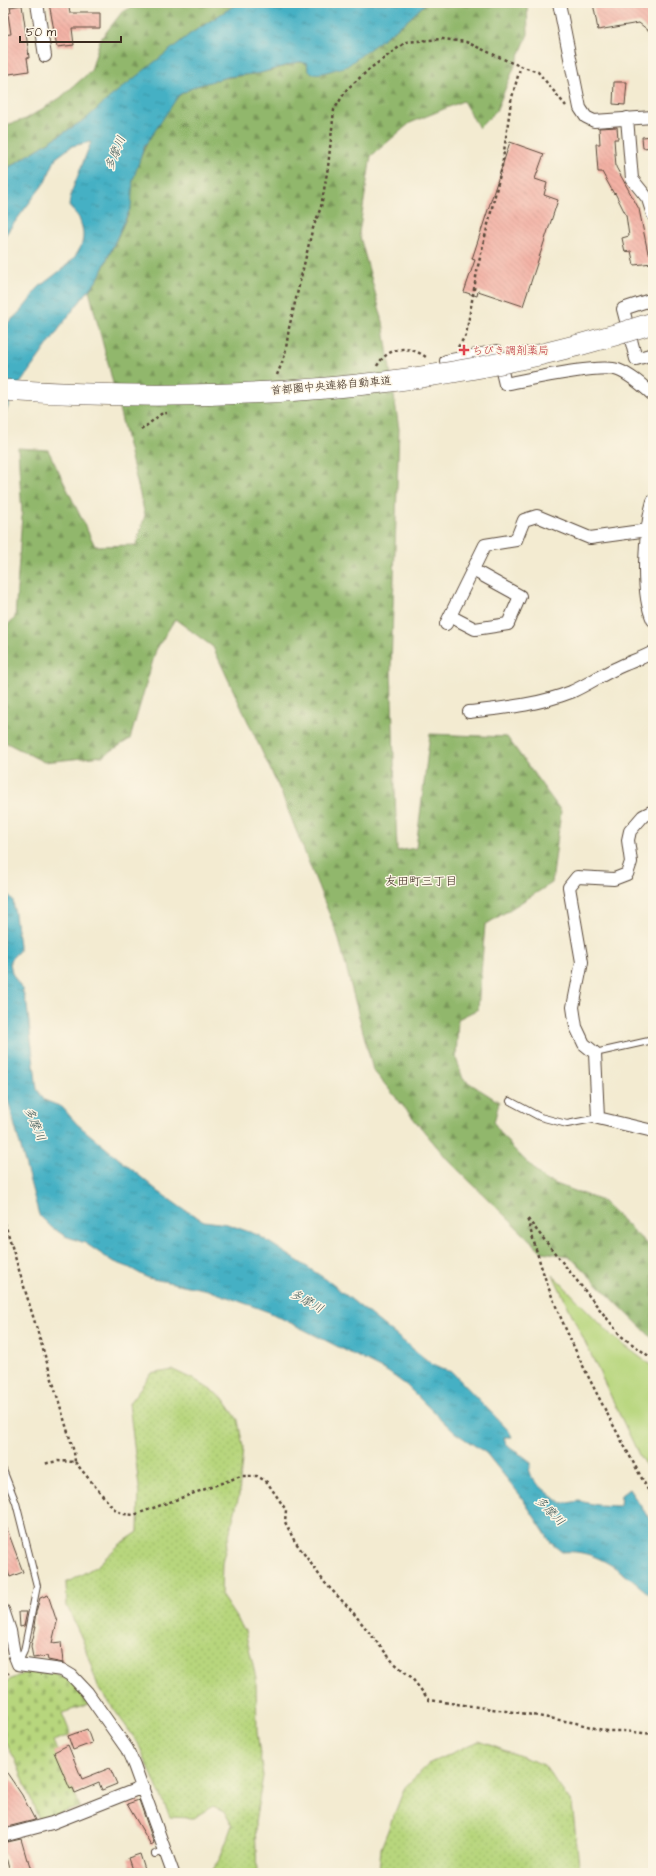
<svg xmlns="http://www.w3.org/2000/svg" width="656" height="1876" viewBox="0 0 656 1876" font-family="'Architects Daughter','Klee One',sans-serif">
<defs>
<pattern id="grass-dots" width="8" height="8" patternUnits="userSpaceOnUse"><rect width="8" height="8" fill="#b7d67d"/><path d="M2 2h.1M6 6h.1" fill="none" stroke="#9eb86c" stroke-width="1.8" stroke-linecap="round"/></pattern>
<pattern id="forest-firs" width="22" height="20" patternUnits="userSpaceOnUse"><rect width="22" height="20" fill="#91b76c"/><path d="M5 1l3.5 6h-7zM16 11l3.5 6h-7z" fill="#789558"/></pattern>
<pattern id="cemetery-stones" width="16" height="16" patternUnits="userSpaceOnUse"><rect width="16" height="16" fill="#b7d67d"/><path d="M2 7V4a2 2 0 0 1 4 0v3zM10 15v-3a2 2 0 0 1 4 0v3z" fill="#9eb86c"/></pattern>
<pattern id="water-ripples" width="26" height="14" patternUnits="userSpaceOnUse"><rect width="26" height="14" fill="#45b0c4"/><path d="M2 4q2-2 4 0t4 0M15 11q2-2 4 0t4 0" fill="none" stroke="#3b8f9f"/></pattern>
<pattern id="building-back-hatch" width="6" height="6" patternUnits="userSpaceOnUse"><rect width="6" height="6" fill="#f3b1a4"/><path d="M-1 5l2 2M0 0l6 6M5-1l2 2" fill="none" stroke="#d1988d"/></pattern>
</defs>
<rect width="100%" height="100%" fill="#fcf5e5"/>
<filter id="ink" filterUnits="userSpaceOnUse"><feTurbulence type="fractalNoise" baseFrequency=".025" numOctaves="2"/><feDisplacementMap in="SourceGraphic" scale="8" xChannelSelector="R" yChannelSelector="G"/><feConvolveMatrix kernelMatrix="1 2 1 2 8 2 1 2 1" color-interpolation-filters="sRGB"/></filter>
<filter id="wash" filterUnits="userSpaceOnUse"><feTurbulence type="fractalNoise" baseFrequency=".012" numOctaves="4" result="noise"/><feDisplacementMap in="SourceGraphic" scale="16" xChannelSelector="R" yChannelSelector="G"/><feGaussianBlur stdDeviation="0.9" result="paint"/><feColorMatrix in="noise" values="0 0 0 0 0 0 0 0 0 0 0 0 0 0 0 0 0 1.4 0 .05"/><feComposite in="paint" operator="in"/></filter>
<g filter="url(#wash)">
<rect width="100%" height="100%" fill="#f3ebd1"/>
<!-- grass -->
<path fill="url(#grass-dots)" stroke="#79804e" d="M173,1370L197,1381L223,1398L238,1420L243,1447L239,1495L222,1563L221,1595L245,1631L256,1678L257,1732L263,1776L255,1823L257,1873H211L220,1858L232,1825L224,1811L213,1806L193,1818L170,1817L138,1743L98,1687L83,1641L67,1606L66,1583L97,1566L119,1545L138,1532L139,1487L129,1403L151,1374Z
M479,1741L544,1765L572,1804L580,1873H379L381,1848L405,1787L430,1763Z"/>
<!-- forest -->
<path fill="url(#forest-firs)" stroke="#667045" d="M138,3H238L190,34L87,118L3,171V126L26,119L60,98L91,71L100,40L122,12Z
M426,3H527L528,34L496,111L479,128L463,101L410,123L371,156L359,233L383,322L399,429L391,667L397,851L416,848L430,734L507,737L561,811L552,883L485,925L478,1009L458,1019L456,1058L463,1079L499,1102L494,1123L510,1145L545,1180L602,1201L653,1250V1339L569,1256L542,1252L448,1160L373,1070L338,936L280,790L213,647L175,619L156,650L130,739L103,756L44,762L3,741V629L15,618L22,515L18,448L48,450L95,546L136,545L145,515L108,363L89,291L98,279L127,217C132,204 130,191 133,178C140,155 164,102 186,91C209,78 234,77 260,73C272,71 285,66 298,62H302L307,64L381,40L408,20Z"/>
<!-- cemetery -->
<path fill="url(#cemetery-stones)" stroke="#79804e" d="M28,1671C67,1674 66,1673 90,1704L62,1713L71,1735L53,1741L80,1807L39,1820L15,1759L3,1739V1683Z"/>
<!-- garden -->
<path fill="#b7d67d" stroke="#79804e" d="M553,1275L612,1336L653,1367V1477L639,1455Z"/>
<!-- water -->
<path fill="url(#water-ripples)" stroke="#406d71" d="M238,3H426L408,20L347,66L323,73L312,74L308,70L307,64L302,62H298L261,73L227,77L196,86L179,95L144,147L133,180L131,207L98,279L69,315L14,392L3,419V327C13,319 22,310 29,301C32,296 34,292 38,288C57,271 94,254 80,221C78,214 73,212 69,206L71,193L91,142L72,146L56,158L45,182L3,238V171L87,118L109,98L190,34Z
M3,889L13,900L19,945V951L10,960V963L12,973L22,989L27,1006L37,1089L44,1100L62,1107L77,1124L159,1192L183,1209L204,1221L227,1224L258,1235L327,1280L433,1365L441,1369L452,1372L509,1431L512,1437H504C506,1452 523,1452 531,1463C532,1466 529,1468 529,1472C531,1481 555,1498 562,1504L579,1501L597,1505L618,1506L620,1505L621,1495L629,1489L653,1524V1597C626,1576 599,1548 562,1552L552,1544L520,1495L486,1453L454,1432L406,1385L388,1372L269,1312L208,1290L148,1278L128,1267L112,1261L85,1243L65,1236L51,1227L39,1215L3,1082Z"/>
<g id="blocks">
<!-- building -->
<path fill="url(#building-back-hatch)" d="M49,3H68L70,13H100V28H72L74,45L57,47Z
M593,3H653V34L639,23L598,30Z
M22,5L28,48L29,58H27L29,71L3,75V35L11,34L8,14L11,12L10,7Z
M614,82H627L625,105L613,104Z
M617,127L618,139H614L616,167L639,209L648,253L650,252L652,263L634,265L631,251L625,252L622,238L629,236L626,215L615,193L614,194L602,172H598L596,144H600L599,128Z
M653,136V147L643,148L642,137Z
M510,142L544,154L535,179L547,183L544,195L558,200L523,306L478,291L477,296L464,292L475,260L472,259Z
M4,1521L23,1572L10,1577L3,1559Z
M48,1595L57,1622L52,1643L61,1642L63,1663L48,1660L47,1656L33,1658L31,1646L36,1626H34L36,1612L40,1598Z
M19,1612H27L24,1626L20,1627Z
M87,1729L92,1743L73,1750L68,1736Z
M68,1745L82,1779L110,1768L117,1784L102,1790L99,1783L75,1793L73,1788L70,1789L54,1752Z
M3,1767L22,1795L35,1820L3,1828Z
M139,1800L154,1843L151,1845L127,1804Z
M21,1839L27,1860H29L33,1873H10L5,1853L3,1854V1843Z
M140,1854L146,1873H133L128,1858Z"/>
</g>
</g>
<g filter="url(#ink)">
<use href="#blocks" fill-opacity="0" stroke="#574739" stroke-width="1"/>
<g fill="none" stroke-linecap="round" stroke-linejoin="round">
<!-- service casing -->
<g stroke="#574739" stroke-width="8">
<path id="service" d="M595,1053L653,1040
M510,1101L540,1117L567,1124L598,1118
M3,1470L16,1503L37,1586L24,1651L18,1664
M155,1854L166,1851"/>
</g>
<!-- minor casing -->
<g stroke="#574739" stroke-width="14">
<path id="minor" d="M37,3L45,56
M559,3L580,108L586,117L594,121L653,117
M627,118L632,179L648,199L653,215
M653,299L623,309L636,359L653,354
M446,361L497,351L505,384C527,380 600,363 618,370C631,375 643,386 653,395
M653,501C645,530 640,592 653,620
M450,616L475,629L508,624L520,596L473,570
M446,624L485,545L516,540L524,520L537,516L590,538L648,530
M469,712C503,708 538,705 571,692C587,685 601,675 617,668C629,662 641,659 653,652
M653,811L643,816L630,831L628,840L631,862L627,874L614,879L577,877L569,887L582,962L573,1007L576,1027L584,1044L595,1053L598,1118L653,1131
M3,1610L10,1631L14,1654L18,1664L62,1670L72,1676L87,1692L127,1749L134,1765L173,1873
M3,1836L52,1823L143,1787"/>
</g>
<!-- path -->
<path stroke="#574739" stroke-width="2.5" stroke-dasharray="3 3" stroke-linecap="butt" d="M458,347L466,335L478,266L502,166L511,101L521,65
M377,366C389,345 411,345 427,358
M277,375L285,355L289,328L312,231L321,207L328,167L334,110L347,89L372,67L406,42L443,39L466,42L512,63L538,72L566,106
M141,430L161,414L167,413
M3,1217L74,1452L75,1462L58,1461L43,1464
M653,1359L621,1336L527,1218C535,1245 542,1273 553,1299C581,1368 618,1434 653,1499
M75,1462L113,1508L123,1514L134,1515L241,1476H257L267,1482L286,1510L285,1522L294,1540L325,1583L351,1610L393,1662L411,1677L429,1700L527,1714L576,1723L606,1731H623L653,1734
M3,1677L9,1673"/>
<!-- service -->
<use href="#service" stroke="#fff" stroke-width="6"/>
<!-- minor -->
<use href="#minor" stroke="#fff" stroke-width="12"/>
<!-- motorway-bridge casing -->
<g stroke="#574739" stroke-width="22" stroke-linecap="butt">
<path id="motorway-bridge" d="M3,390C218,404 448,391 653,323"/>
</g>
<!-- motorway-bridge -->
<use href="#motorway-bridge" stroke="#fff" stroke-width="21"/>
</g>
</g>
<!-- markers -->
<path fill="#e0444e" stroke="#fcf5e5" stroke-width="1.5" d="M462 344h4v4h4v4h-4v4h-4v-4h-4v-4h4z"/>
<g text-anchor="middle" stroke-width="3" stroke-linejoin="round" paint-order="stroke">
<!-- health labels -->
<g font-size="11" fill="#be3a42" stroke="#fcf5e5" text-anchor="start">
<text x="472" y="354">ちびき調剤薬局</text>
</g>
<!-- street labels -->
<g font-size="11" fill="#3b2a1e" stroke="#fcf5e5">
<text transform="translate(331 385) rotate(-5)" y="4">首都圏中央連絡自動車道</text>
</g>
<!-- water labels -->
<g font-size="12" font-style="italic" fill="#3e5958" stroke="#fcf5e5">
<text transform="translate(115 153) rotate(-68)" y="4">多摩川</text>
<text transform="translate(35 1124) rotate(67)" y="4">多摩川</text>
<text transform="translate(307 1301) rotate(29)" y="4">多摩川</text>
<text transform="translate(550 1511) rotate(45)" y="4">多摩川</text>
</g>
<!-- neighbourhood labels -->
<g font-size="12" fill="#3b2a1e" stroke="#fcf5e5">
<text x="421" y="885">友田町三丁目</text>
</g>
</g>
<!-- margin -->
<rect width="656" height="1876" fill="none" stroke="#fcf5e5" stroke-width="16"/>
<!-- scale -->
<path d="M20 36v6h101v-6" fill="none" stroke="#3b2a1e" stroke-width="2"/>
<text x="26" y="36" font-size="12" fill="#3b2a1e" stroke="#fcf5e5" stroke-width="3" paint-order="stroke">50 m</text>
</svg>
